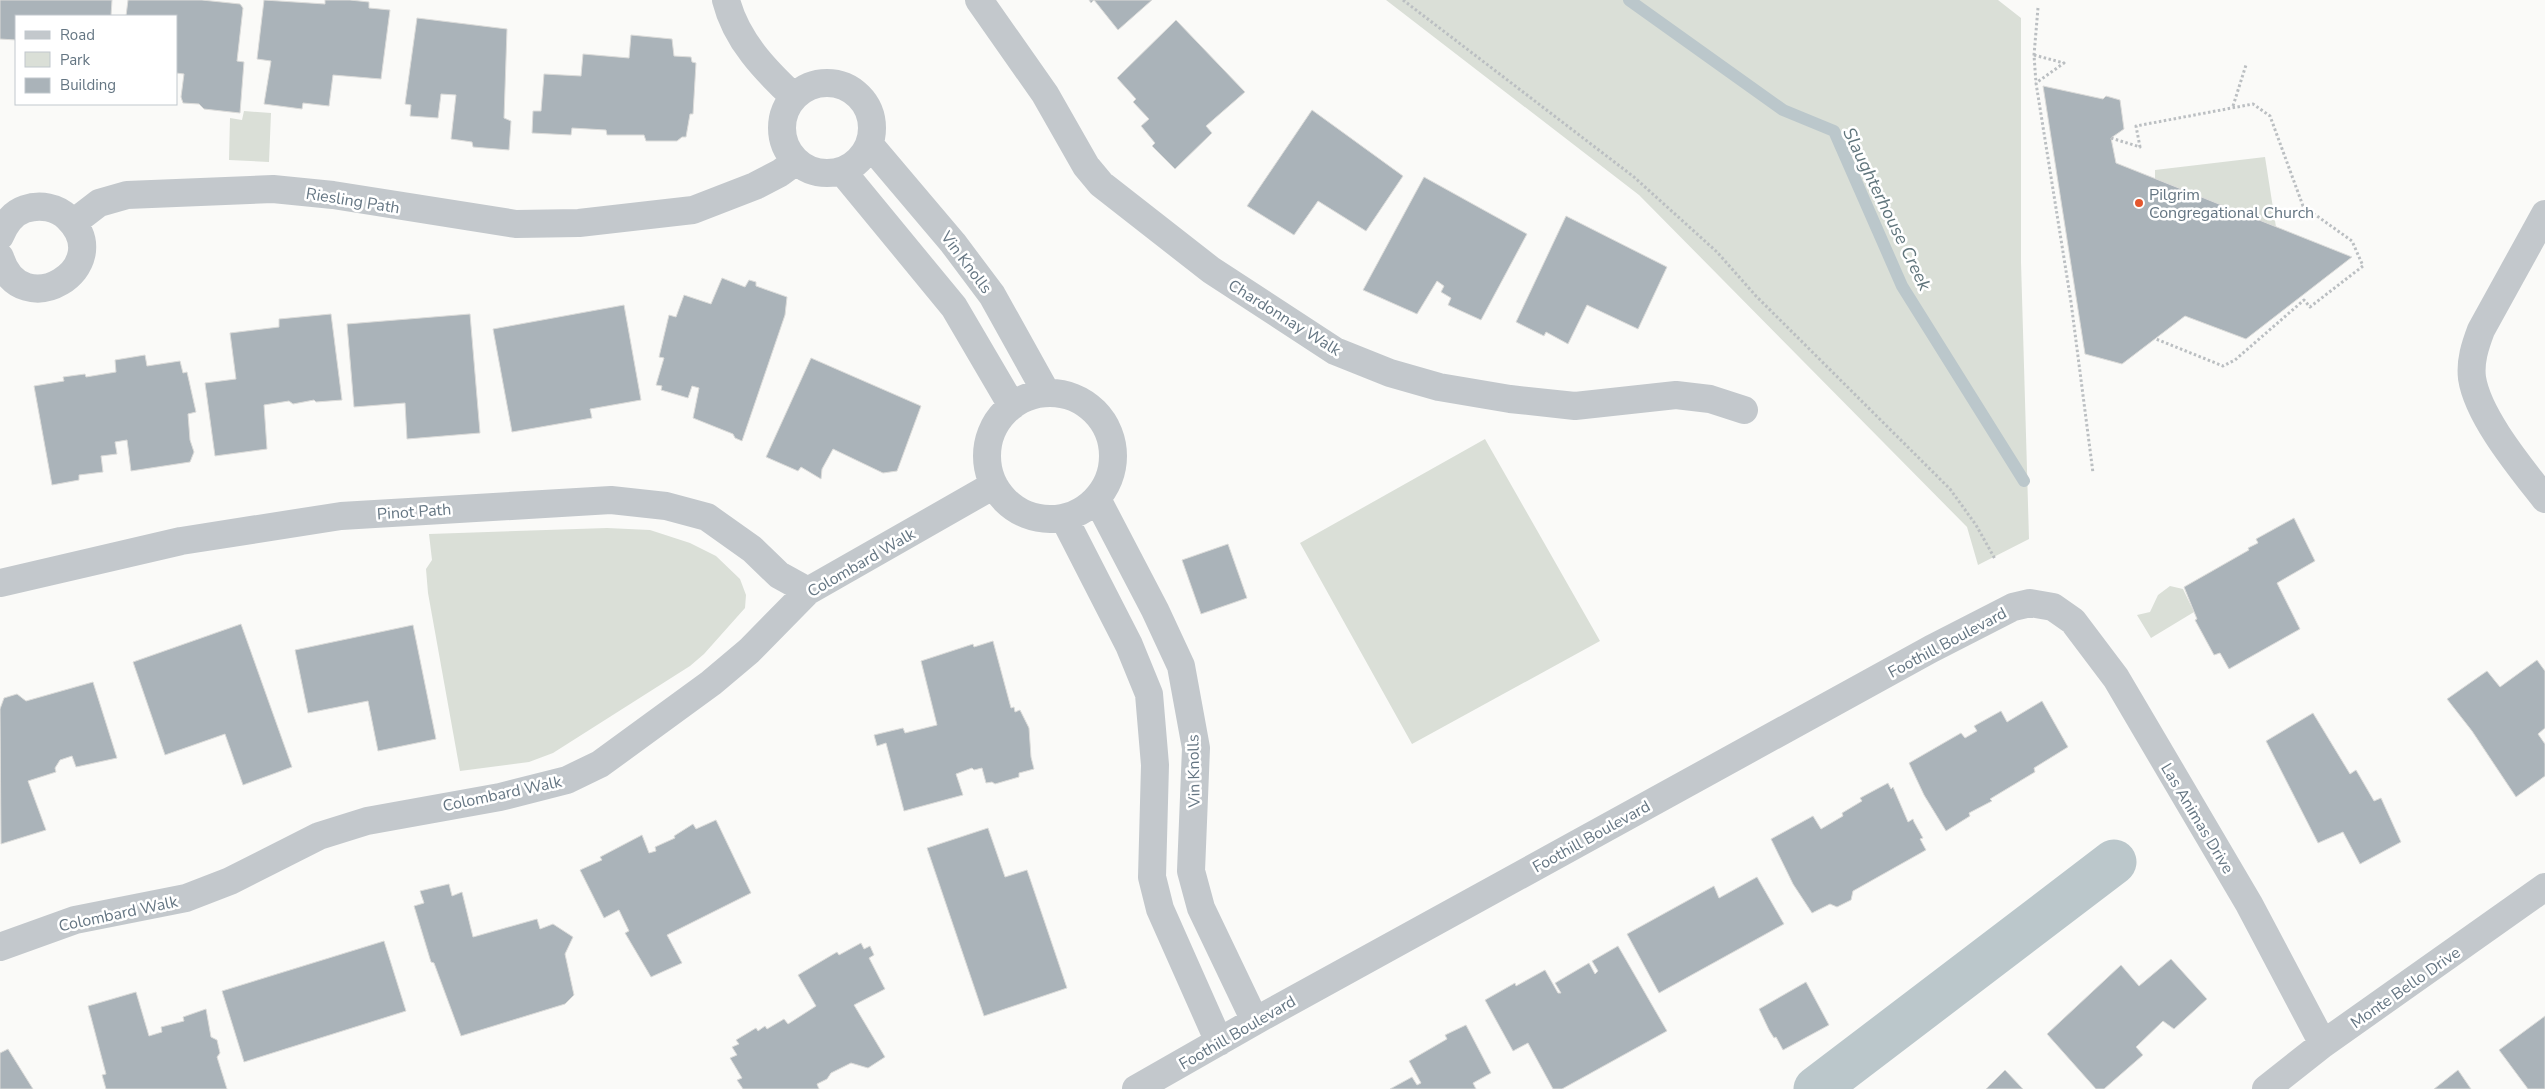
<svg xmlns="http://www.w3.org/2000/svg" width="2545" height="1089" viewBox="0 0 2545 1089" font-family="'Nunito Sans',sans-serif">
<rect width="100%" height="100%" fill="#fafaf8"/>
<!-- green -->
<path fill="#dadfd7" d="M1386,0H1998L2021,18V262L2029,539L1978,565L1967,527L1639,195Z
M244,111L271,113L269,162L229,160L230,118L242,120Z
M2265,157L2276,227L2155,180V170Z
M1485,439L1600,641L1412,744L1300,543Z
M607,528L650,530L690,543L716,556L740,579L746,595L745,608L704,654L690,666L553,753L529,762L460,771L428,593L426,569L432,560L429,534Z
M2170,586L2183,589L2194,612L2151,638L2137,615L2150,612L2158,595Z"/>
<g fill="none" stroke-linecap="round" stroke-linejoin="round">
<!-- stream -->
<path stroke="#bbc7cb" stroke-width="12" d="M1629,0L1783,110L1834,131L1902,286L2024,481"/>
<!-- canal -->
<path stroke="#bbc7cb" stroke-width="45" d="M1816,1089L2114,862"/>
</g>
<!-- building -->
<path fill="#aab3b9" stroke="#dcdcda" d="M0,0H112L111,16H16V40L0,39Z
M128,0H202L240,4L243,8L237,61L244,62L240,113L204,109L199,104L183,103L181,97L184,74L176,73V16H126Z
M264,0L325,4V0H350L369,2V8L390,10L381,79L333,75L329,106L303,103L302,109L264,104L271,61L257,59Z
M1089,0H1152L1118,30L1094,0L1091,3Z
M417,18L507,29L504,118L511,121L509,150L473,147L472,142L451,139L456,95L441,94L438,118L410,116L411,105L405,104Z
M1176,20L1245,92L1206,126L1212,133L1175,169L1152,146L1155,143L1141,126L1149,119L1133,102L1136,99L1117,78Z
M631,35L672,39L674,56L691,57L692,62L696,63L693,114H690L686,137H682L677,141H646L644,135H607L606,130L572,128L571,135L532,133L533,111H541L544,74L581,76L583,54L629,58Z
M2043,86L2103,99L2106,96L2120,100L2124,129L2111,138L2116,163L2352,257L2246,339L2185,316L2122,364L2085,354Z
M1312,110L1403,176L1366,231L1318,201L1294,235L1247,206Z
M1424,177L1527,234L1481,320L1448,305L1451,298L1441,292L1444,286L1437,281L1417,314L1363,290Z
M1566,216L1667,267L1638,329L1587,305L1568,344L1546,332L1544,336L1516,322Z
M722,278L745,287L749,280L756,282V286L787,297L785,315L742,441L735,438L733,434L693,418L699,388L692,386L688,398L661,390L662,386L656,385L664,358L659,357L669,315L676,317L684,295L711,304Z
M624,305L641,400L590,409L592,418L512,432L493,329Z
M331,314L342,400L316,402L314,400L293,404L289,401L264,405L267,449L215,456L205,383L236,379L230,333L279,327V319Z
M470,314L480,433L407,439L405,403L354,407L347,324Z
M145,355L147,366L180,361L183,373L187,372L196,412L188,414L190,440L194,452L190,462L131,471L127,440L115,442L117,454L101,456L103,472L79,475V480L52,485L34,386L64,381L63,377L85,374L86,377L116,372L115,360Z
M811,358L921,406L897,471L883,473L833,449L822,469L821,479L801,467L798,471L766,457Z
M2294,518L2315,561L2277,583L2300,629L2229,669L2220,653L2214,655L2195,620L2197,619L2184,587L2249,550L2248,548L2258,543L2256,539Z
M1228,544L1247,598L1201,614L1182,560Z
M241,624L292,767L243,785L225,734L165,755L133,662Z
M413,625L436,739L378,751L368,701L308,713L295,650Z
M993,641L1011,708L1014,707L1015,712L1020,710L1029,728L1031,757L1034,769L1019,773V777L995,784L992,782L986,783L982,768L974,770L972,768L956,774L963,795L904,811L886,743L877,746L874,735L903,728L905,733L937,725L921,661L973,644L974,647Z
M2537,660L2545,671V728L2538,734L2545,744V776L2516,797L2472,731L2447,699L2487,671L2500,687Z
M93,682L117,758L76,767L72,756L60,760L55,768L56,772L28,781L46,830L1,844L0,709L4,698L17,694L26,701Z
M2042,701L2068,747L2034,768L2035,772L1990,799L1992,801L1969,813L1970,816L1946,831L1924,795L1909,763L1961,733L1965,738L1977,731L1974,726L2001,711L2007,722Z
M2313,713L2350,774L2356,770L2374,801L2381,798L2401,842L2360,864L2343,832L2318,843L2266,741Z
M1888,783L1891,789L1893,787L1908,822L1913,819L1914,822L1923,838L1920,839L1926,850L1853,891L1851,900L1837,907L1830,904L1812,913L1793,884L1771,839L1813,816L1821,829L1843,816L1842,813L1862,801L1860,798Z
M716,820L751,893L667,935L682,963L651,977L625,933L629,931L619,910L604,918L580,870L602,860L600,857L642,835L649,853L656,851L655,847L675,838L674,836L693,824L696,829Z
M988,828L1005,877L1027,870L1067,988L984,1016L927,848Z
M1757,877L1784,924L1659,993L1627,934L1714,886L1719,898Z
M449,884L452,896L462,892L473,937L537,919L540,929L553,924L573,937L565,954L574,995L565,1004L461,1036L434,963L431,962L414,906L424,903L420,891Z
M384,941L406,1011L244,1062L222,991Z
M861,943L864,949L870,946L874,955L869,958L885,989L854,1005L885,1057L868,1068L851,1063L831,1073L827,1079L817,1084L819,1089H743L737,1080L742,1078L730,1058L737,1055L732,1047L739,1044L736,1040L756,1028L758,1031L765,1026L767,1029L784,1019L788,1024L816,1006L798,975L837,952L839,955Z
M1618,946L1667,1031L1562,1089H1553L1528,1043L1513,1051L1485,1000L1515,983L1516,986L1545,970L1558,993H1561L1555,983L1589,963L1595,974L1598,971L1592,961Z
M2171,959L2207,999L2174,1029L2163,1021L2136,1047L2143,1055L2104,1089H2096L2047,1034L2121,965L2139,986Z
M1806,982L1829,1025L1783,1050L1776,1037L1774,1038L1769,1030L1759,1009Z
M136,992L149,1036L162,1032L161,1027L184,1021L183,1017L206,1009L211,1037L217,1040L220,1053L217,1057L227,1089H106L102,1075L106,1074L88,1006Z
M2545,1016V1089H2528L2499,1050Z
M1466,1025L1491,1073L1473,1083L1476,1089H1390L1412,1077L1417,1085L1421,1083L1409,1061L1447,1039L1445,1035Z
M8,1049L33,1089H0V1053Z
M2005,1070L2023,1089H1986Z
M2458,1070L2471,1089H2434Z"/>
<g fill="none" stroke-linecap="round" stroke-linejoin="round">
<!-- path -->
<path stroke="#bbbfc2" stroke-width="3" stroke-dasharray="2.5 2.5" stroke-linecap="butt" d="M1403,0L1634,177L1717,252L1756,296L1950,489L1976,525L1995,559
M2038,8L2034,55L2036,83L2071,302L2093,473
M2034,55L2064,63L2036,83
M2233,106L2246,65
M2111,138L2140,147L2136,126L2253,104L2270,116L2303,206L2352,241L2363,266L2310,307L2304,300L2235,360L2223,366L2156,339"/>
<!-- minor -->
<path stroke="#c3c8cc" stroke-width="28" d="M726,0C736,40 765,70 794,97
M979,0L1045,94L1086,166L1101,184L1211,270L1335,351L1390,373L1439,387L1510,399L1575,406L1676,395L1710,399L1744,410
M782 128a45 45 0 1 1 90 0a45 45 0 1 1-90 0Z
M870,145L953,243L992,295L1046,392
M842,171L954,307L1012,406
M2545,214L2481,330C2475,346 2470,361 2472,378C2478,417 2521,468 2545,499
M73,223L99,203L127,195L273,189L333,195L516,224L579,223L693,210L755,186L780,173L795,162
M0,236C5,224 13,213 25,209C40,204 57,207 68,218C118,267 21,326 0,257
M987 456a63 63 0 1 1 126 0a63 63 0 1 1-126 0Z
M1097,499L1155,610L1181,666L1196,748L1191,871L1201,908L1255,1021
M1064,518L1129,645L1149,694L1155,765L1152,877L1160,909L1219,1042
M0,583L181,541L341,516L611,500L666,506L707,517L752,549L779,575L808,591
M0,947L75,920L186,898L230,881L319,836L367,821L500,797L567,780L600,764L711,683L749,651L808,591L994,485
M1136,1089L1255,1021L1931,649L2013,607L2030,603L2053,607L2073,621L2116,678L2249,904L2323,1044
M2266,1089L2323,1044L2545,887"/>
</g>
<!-- markers -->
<circle fill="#e4572e" stroke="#fff" stroke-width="2" cx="2139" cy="203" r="5"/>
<g text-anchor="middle" stroke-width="5" stroke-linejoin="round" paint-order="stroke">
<!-- poi labels -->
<g font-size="16" fill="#657683" stroke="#fff" text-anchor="start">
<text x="2149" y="200">Pilgrim<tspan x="2149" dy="18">Congregational Church</tspan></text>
</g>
<!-- street labels -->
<g font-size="16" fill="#657683" stroke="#fff">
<text transform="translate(353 200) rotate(9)" y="6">Riesling Path</text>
<text transform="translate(967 262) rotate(53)" y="6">Vin Knolls</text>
<text transform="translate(1285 317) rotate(32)" y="6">Chardonnay Walk</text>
<text transform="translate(414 511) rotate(-4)" y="6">Pinot Path</text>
<text transform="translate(861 562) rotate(-30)" y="6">Colombard Walk</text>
<text transform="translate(1947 642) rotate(-28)" y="6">Foothill Boulevard</text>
<text transform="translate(1193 771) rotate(-91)" y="6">Vin Knolls</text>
<text transform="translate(502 793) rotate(-12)" y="6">Colombard Walk</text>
<text transform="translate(2198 818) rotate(59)" y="6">Las Animas Drive</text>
<text transform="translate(1591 836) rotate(-29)" y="6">Foothill Boulevard</text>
<text transform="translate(118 913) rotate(-12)" y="6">Colombard Walk</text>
<text transform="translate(2405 987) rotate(-35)" y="6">Monte Bello Drive</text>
<text transform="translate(1237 1032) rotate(-30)" y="6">Foothill Boulevard</text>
</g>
<!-- water labels -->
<g font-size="18" font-style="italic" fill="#60757c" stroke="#fff">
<text transform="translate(1887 209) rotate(64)" y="6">Slaughterhouse Creek</text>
</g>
</g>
<!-- legend -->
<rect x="15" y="15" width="162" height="90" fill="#ffffff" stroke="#c1c8cd"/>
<rect x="25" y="31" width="25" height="8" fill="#c3c8cc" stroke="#c1c8cd"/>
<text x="60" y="40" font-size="15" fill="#657683">Road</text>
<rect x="25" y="52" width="25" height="15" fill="#dadfd7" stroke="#c1c8cd"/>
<text x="60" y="65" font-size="15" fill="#657683">Park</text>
<rect x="25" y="78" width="25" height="15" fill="#aab3b9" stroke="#c1c8cd"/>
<text x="60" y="90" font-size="15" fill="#657683">Building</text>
</svg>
